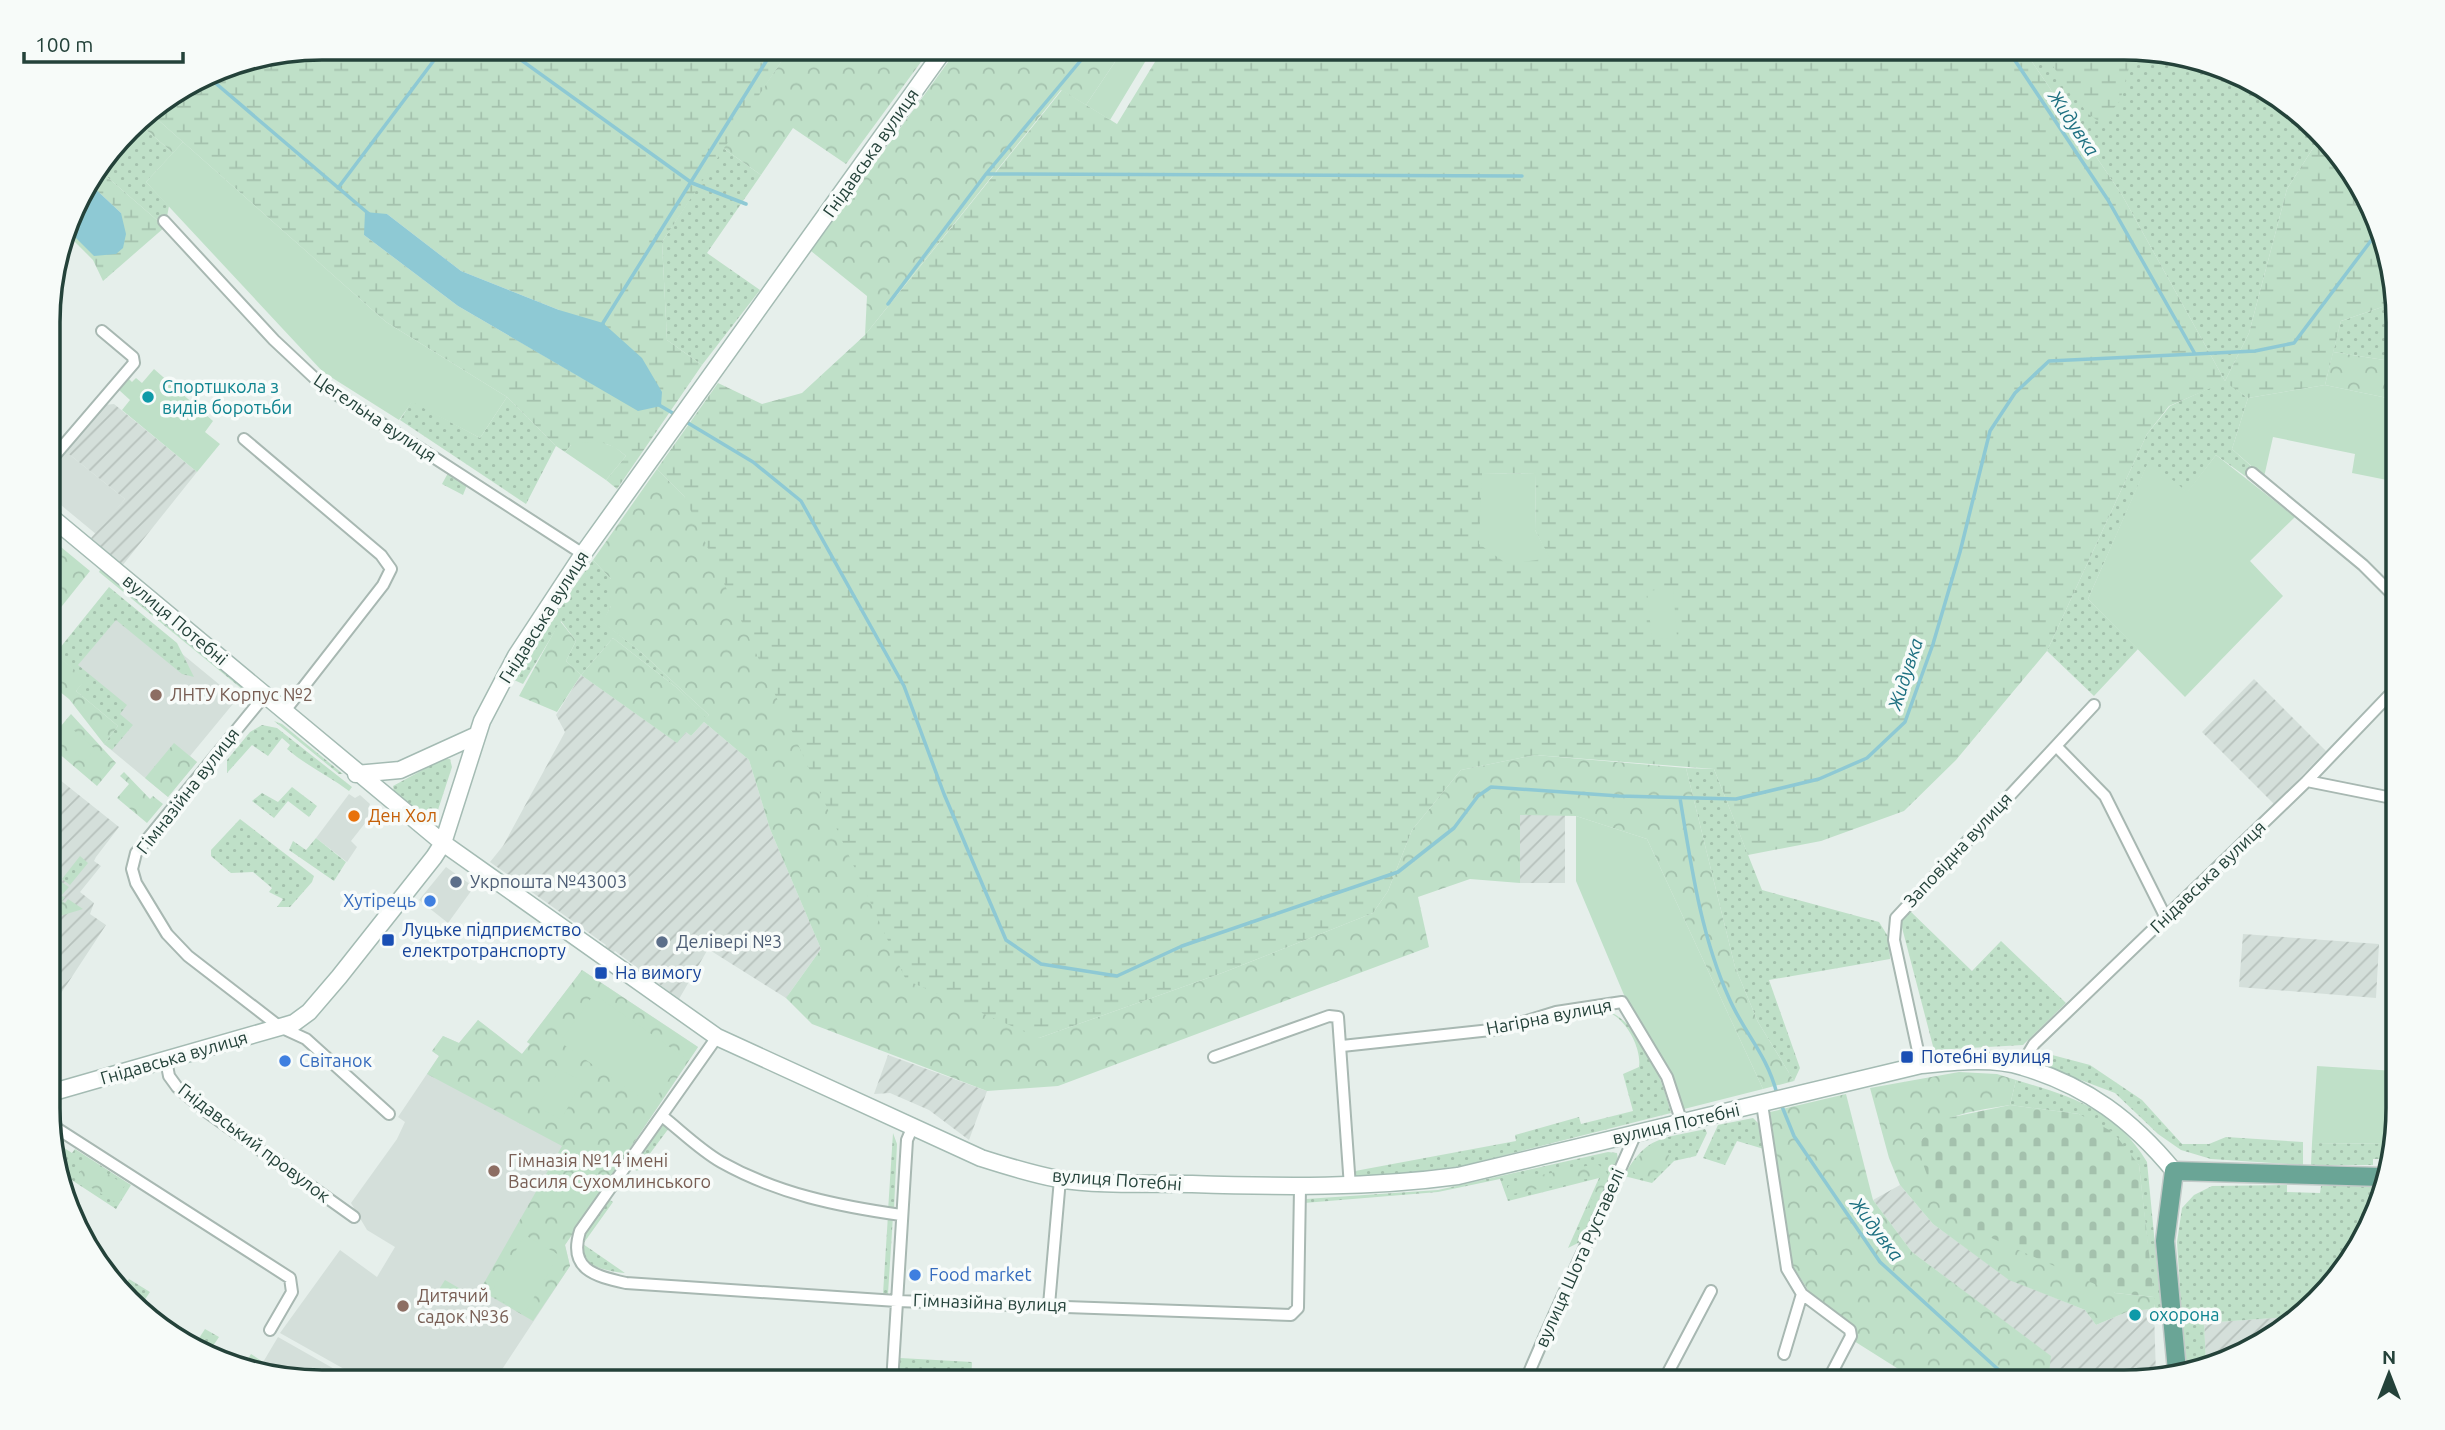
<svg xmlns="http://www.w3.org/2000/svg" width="2445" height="1430" viewBox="0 0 2445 1430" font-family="Ubuntu,sans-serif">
<defs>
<pattern id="industrial-furrows" width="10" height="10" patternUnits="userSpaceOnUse" patternTransform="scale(1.75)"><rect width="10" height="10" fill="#d4dfda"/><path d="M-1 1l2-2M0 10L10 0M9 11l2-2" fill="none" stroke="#b6c1bc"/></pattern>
<pattern id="grass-dots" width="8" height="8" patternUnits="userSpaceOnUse" patternTransform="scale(1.75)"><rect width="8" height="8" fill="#bfe0c8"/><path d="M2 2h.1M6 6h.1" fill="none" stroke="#a4c1ad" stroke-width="1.8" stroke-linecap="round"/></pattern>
<pattern id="forest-crowns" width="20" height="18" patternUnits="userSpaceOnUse" patternTransform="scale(1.75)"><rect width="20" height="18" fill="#bfe0c8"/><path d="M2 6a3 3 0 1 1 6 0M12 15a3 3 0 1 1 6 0" fill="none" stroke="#a4c1ad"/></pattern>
<pattern id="wetland-marsh" width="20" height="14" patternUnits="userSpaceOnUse" patternTransform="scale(1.75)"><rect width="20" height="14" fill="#bfe0c8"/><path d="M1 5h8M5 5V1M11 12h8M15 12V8" fill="none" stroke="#a4c1ad"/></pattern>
<pattern id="cemetery-stones" width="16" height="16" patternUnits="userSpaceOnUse" patternTransform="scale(1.75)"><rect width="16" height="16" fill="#bfe0c8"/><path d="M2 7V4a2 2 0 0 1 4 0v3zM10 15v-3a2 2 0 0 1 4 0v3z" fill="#a4c1ad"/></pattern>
</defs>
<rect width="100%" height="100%" fill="#e6efeb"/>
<!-- built -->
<path fill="#d4dfda" d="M65,451L125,499L96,534L50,496V469Z
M108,593L237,699L190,756L197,762L168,797L104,744L118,726L57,655Z
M349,794L355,798L360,795L370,804L368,809L373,813L351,841L357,847L347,862L316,838Z
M446,867L474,887L448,923L419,900Z
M582,970L698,1047L565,1245L570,1266L493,1383H369L280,1333L340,1250L377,1277L395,1247L367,1230L351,1203L397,1139L405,1122L398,1117L439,1056L432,1051L443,1036L459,1043L478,1020L522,1054L530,1044L527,1042Z
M278,1337L359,1383H321L256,1374Z"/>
<!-- industrial -->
<path fill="url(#industrial-furrows)" d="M114,404L197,472L122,566L91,538L125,499L65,451L104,405Z
M581,675L676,742L686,732L691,736L704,722L749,760L770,829L821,949L786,998L708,949L679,999L615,951L612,954L604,948L606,945L490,862L503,846L565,732L556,715Z
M2254,679L2326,751L2274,804L2202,732Z
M50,772L119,827L96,857L94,861L101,866L80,892L94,903L90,914L106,925L50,1010Z
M1520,815H1565V883H1520Z
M2243,934L2379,944L2376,998L2239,987Z
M888,1055L987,1091L969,1140L929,1110L890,1093L874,1094Z
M1900,1185L1933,1224L2009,1279L2085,1310L2096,1325L2129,1311L2154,1309L2156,1377L2141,1382H2048L2050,1356L1912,1252L1873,1200Z
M2300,1316L2261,1346L2206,1362L2204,1323Z"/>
<!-- grass -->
<path fill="url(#grass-dots)" d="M2022,47C2118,47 2205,41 2285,103C2298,113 2313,122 2322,134L2287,189L2249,333L2225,381L2248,398L2232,449L2252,467L2245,476L2216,455L2187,493L2149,461L2088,599L2138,649L2094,696L2047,651L2147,434L2170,406L2225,381L2122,195Z
M136,121L173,153L146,182L169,206L165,227L99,170Z
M723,148L761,175L707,253L760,290L702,365L667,340L662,242Z
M2397,302V362L2333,352L2341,321Z
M507,397L556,446L526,504L400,420L412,401L480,438Z
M448,473L467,485L463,495L442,484Z
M593,560L611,579V606L603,622L642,653L709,715L706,719L677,688L613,638L581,675L566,661L576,641L561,621L523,684L514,680L545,628Z
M101,568L238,681L242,689L99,572Z
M109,587L177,643L194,677L182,674L116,620L78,665L127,705L120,714L133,725L112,750L104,744L118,726L76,691L85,679L55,654Z
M274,721L282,724L343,774H339Z
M262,725L277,728L352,787L349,791C329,776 307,766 287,749L290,745L282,738L268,756L252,745L227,773V760L250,732Z
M443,759H450L452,767L436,816L427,820L394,793L393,786Z
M1686,768L1714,769L1762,890L1879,922L1889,938L1890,959L1769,980L1800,1068L1794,1081L1758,1022L1735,967Z
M292,787L317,806L309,817L288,801L274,818L252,801L262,793L278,802Z
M240,819L314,876L312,882L290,907H277L283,899L269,892L272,888L253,872L231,873L211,856V850Z
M316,838L346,862L334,881L289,850L293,841L306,850Z
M80,856L88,863L70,885L62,879Z
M1909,910L1972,971L2001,941L2066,1003L2023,1045L1934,1050L1900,920Z
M1604,1009C1642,1023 1661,1076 1671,1113L1462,1166L1355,1179V1171L1516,1141L1515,1135L1579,1117L1581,1124L1633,1111L1623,1074L1639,1067C1642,1048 1625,1016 1605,1011C1598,1010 1589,1012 1582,1012Z
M2041,1052L2090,1065L2142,1100L2182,1144H2209L2226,1137L2303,1142V1165L2211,1159L2181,1150L2158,1134L2115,1093L2041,1065Z
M2016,1080C2072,1097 2115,1109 2147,1162L2162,1317L2156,1322L2139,1165L2079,1114L2010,1105Z
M1753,1118L1761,1126L1764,1149L1737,1141L1725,1165L1703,1158L1718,1125Z
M664,1124L669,1128L637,1171L632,1167Z
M1705,1129L1707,1133L1696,1156L1674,1161L1652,1183L1624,1176C1647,1135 1662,1139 1705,1129Z
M893,1133L897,1144L894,1209L888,1211Z
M2312,1143L2392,1144L2387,1159H2373V1165H2311Z
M58,1144L72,1153L75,1149L131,1185L116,1209L61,1173L52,1151Z
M1608,1152L1617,1153L1619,1166L1580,1242L1568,1248L1599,1178L1508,1201L1500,1179L1438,1192L1304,1203L1306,1199L1438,1190Z
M2287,1185V1192L2320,1193L2321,1186H2379L2361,1246L2317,1303L2300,1316L2204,1323L2206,1362L2185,1369L2177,1242L2182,1208L2194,1195L2212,1186Z
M610,1200L613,1202L583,1244L625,1273C558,1266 580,1237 610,1200Z
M888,1215L893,1216L888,1294H883Z
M129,1279L150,1292L142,1304L123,1288Z
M205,1329L219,1337L207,1355L192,1349Z
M900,1358L972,1362L971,1383H899Z"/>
<!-- forest -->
<path fill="url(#forest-crowns)" d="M791,47H932L846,164L793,128L761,175L723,148Z
M959,47H1125L1086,105L1061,90L865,335L867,296L811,251Z
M148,111L183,142L173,153L136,121Z
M2333,352L2397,362V400L2325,385Z
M657,469L684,496L1039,1038L1222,973L1373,913L1388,891L1412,830L1461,770L1535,755L1686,768L1735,967L1758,1022L1794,1081L1763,1089L1647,839L1576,816L1520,815V883L1470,879L1418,897L1429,947L1058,1086L987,1091L812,1024L786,998L821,949L770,829L749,760L704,722L691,736L686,732L677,743L581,675L557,712L519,696L560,621L576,641L566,661L581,675L613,638L677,688L706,718L709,715L642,653L602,622L611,606V579L593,560Z
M50,538L90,571L50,621Z
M55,654L86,679L76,691L118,726L104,744L69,699L50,684V660Z
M71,714L116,763L97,786L50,746V739Z
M174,743L197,762L168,797L145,778Z
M124,772L150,799L153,796L163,804L147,823L117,798L129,784L120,776Z
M50,838L60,843C64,854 59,862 52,870L50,868Z
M60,881L69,887L61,896L65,897L62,901L65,903L68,899L83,909L50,919V895Z
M582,970L698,1047L565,1245L570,1266L533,1321L480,1290L562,1146L427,1074L439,1056L432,1051L443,1036L459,1043L478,1020L522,1054L530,1044L527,1042Z
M1959,1072L1997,1074L2016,1080L2010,1105C1978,1111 1941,1112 1921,1141L2115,1293L2154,1297V1309L2129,1311L2096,1325L2085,1310L2009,1280L1933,1224L1900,1185L1889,1158L1870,1088Z
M1846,1094L1873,1200L1912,1252L2051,1356L2048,1382H1919L1854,1341L1855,1330L1811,1295L1791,1263L1770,1112Z
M1657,1146L1669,1155L1666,1166L1651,1178L1637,1176L1633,1171C1638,1157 1642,1148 1657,1146Z
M88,1161L125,1185L114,1202L76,1178Z
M1596,1164C1604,1167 1610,1173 1608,1183L1579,1239L1574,1242L1601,1176L1508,1195V1186L1521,1179Z"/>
<!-- wetland -->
<path fill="url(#wetland-marsh)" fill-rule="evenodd" d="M322,47H791L662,242L667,340L702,365L617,489L606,480L626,456C604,437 597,445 571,445L565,452L556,446L507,397L386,322L148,111L217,68ZM387,214L461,271L559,310L582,378L458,306L364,235Z
M1164,47H2022L2122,195L2225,381L2249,333L2287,189L2322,134L2361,184L2397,302L2341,321L2325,385L2248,398L2225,382L2169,406L2147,434L2047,651L1956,760L1904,811L1821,841L1748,855L1714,769L1535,755L1461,770L1412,830L1388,891L1373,913L1222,973L1039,1038L906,980L684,496L657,469L718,383L762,404L802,393L865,335L1062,90L1117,124ZM1482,473L1536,474L1535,530L1549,558Z
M2039,47L2134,49L2120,101L2101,123L2087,113Z
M99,170L165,227L103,281L93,260L66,233L67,229L71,236L121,213L89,183Z"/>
<!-- cemetery -->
<path fill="url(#cemetery-stones)" d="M2010,1105L2079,1114L2113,1132L2139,1165L2154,1297L2115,1293L1967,1227L1934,1194L1922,1161L1921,1141L1931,1127L1948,1118Z"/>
<!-- garden -->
<path fill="#bfe0c8" d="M1125,47H1154L1110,120L1086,105Z
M183,142L386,322L507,397L480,438L412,402L399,420L323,372L146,182Z
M154,369L213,421L205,432L220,444L197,472L122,410L130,400L119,390L129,379L132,382L136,378L142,383Z
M2325,385L2397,400V482L2352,473L2355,454L2273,437L2264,477L2232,449L2248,398Z
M600,442L615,447L626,456L606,480L565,452L573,443Z
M2216,455L2295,517L2250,561L2283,596L2185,697L2088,599L2149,460L2187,492Z
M1482,473L1536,474L1535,530L1550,558L1507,564L1479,544Z
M1673,588L1677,637L1652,640L1647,591Z
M69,726L95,749L85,761L58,739Z
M1576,816L1647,839L1763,1089L1684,1109L1671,1075L1624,995L1576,881Z
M594,994L684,1057L651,1105L560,1042Z
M2317,1066L2395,1071L2390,1144L2312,1143Z
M559,1069L582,1081L561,1120L538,1107Z
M525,1235L559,1255L524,1314L490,1294Z
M445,1280L464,1291L458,1302L438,1291Z
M251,1354L263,1362L256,1374L241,1370Z"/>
<!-- water -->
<path fill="#8ec9d4" d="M89,183L121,213L126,234L123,248L116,254L94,256L67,229L76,200Z
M365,212L387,214L461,271L559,310L603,323L642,358L662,392L661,406L638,411L458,306L364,235Z"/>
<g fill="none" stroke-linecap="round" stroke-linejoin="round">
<!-- stream -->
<path stroke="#8ec9d4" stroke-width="3.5" d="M503,47L692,183L746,204
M206,75L369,214
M986,174L1522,176
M338,188L444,47
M888,304L986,174L1092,47
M603,323L775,47
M2195,354L2255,351L2294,343L2376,234
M659,405L676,415
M683,420L753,462L801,501L904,686L944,794L1006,940L1041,964L1117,976L1182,946L1398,872L1454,828L1478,796L1491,787L1619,796L1736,799L1819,779L1867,758L1905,722L1933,644L1960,552L1990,431L2015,393L2049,361L2195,354L2108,200L2006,47
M1680,798C1691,865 1701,936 1729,998C1744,1033 1767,1054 1777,1094
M1781,1104L1794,1136L1880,1262L2012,1382"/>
<!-- street casing -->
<g stroke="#a8b8b2" stroke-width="14">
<path id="street" d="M164,221L274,340L322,385L583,554
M244,439L381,555L391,569L383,585L284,712
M50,461L134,363L133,357L102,331
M2252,473L2363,565L2397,599
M265,695L136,853L132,869L136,883L167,934L188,956L280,1027L306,1039L389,1114
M2057,747L2105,796L2166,918
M2307,781L2397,799
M717,1037L580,1231C568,1269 594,1276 626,1283L897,1301L1291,1315L1298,1308L1300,1188
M1342,1046L1500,1029L1556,1012L1622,1002L1667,1077L1682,1123
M1214,1057L1329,1016L1338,1017L1350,1187
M166,1060L169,1076L177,1087L207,1112L354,1217
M1921,1065L1894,940L1896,918L2094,705
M2021,1066L2034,1044L2307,781L2397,687
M1762,1104L1787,1269L1802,1294L1850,1330L1851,1336L1827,1382
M662,1116C681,1131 700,1150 721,1162C778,1194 838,1206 901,1215
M50,1124L290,1278L292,1292L270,1330
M1049,1305L1060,1179
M1784,1354L1802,1294
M1525,1382C1560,1298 1600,1217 1636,1133
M1663,1382L1711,1291
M892,1383L907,1140L913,1126"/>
</g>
<!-- secondary casing -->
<g stroke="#a4bbb3" stroke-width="19">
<path id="secondary" d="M50,516L443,843L693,1020L717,1037L981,1158C1006,1166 1032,1174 1058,1179C1101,1186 1148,1183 1192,1184C1282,1187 1369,1188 1458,1176L1921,1065C1953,1062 1992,1057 2023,1067C2087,1086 2132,1120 2174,1171
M356,774L400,770L477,735
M50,1093L294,1023L309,1012L339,977L434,857L443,843L482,721L516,656L583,554L946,47"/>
</g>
<!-- primary casing -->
<g stroke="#c2cac8" stroke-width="21">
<path id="primary" d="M2177,1371L2165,1241L2174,1171L2382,1177"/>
</g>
<!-- street -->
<use href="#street" stroke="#fff" stroke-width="10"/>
<!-- secondary -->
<use href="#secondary" stroke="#fff" stroke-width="16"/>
<!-- primary -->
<use href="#primary" stroke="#6aa596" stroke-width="18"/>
</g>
<!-- markers -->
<g fill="#0f9aa8" stroke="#f7fbf9" stroke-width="2.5">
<circle cx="148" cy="397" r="7"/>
<circle cx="2135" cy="1315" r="7"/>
</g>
<g fill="#8d6e63" stroke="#f7fbf9" stroke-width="2.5">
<circle cx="156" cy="695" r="7"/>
<circle cx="494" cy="1171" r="7"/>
<circle cx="403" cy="1306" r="7"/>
</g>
<circle fill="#e8710a" stroke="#f7fbf9" stroke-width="2.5" cx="354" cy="816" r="7"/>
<g fill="#5c6f8a" stroke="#f7fbf9" stroke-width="2.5">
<circle cx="456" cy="882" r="7"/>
<circle cx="662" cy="942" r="7"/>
</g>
<g fill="#3f7fe0" stroke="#f7fbf9" stroke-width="2.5">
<circle cx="430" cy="901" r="7"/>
<circle cx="285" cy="1061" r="7"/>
<circle cx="915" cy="1275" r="7"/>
</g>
<g fill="#1a4fb4" stroke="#f7fbf9" stroke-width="2.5">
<rect x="381" y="933" width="14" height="14" rx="3.5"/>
<rect x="594" y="966" width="14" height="14" rx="3.5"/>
<rect x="1900" y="1050" width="14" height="14" rx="3.5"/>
</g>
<g text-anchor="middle" stroke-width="7" stroke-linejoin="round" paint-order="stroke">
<!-- street labels -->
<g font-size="18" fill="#24423a" stroke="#f7fbf9">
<text transform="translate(871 153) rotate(-55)" y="6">Гнідавська вулиця</text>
<text transform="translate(375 418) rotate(34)" y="6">Цегельна вулиця</text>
<text transform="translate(544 617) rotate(-58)" y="6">Гнідавська вулиця</text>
<text transform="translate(175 620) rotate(40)" y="6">вулиця Потебні</text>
<text transform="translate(188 791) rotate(-52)" y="6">Гімназійна вулиця</text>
<text transform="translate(1958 850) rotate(-47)" y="6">Заповідна вулиця</text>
<text transform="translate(2208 877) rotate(-44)" y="6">Гнідавська вулиця</text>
<text transform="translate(1549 1017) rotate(-11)" y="6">Нагірна вулиця</text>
<text transform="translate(174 1058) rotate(-16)" y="6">Гнідавська вулиця</text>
<text transform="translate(1676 1124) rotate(-13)" y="6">вулиця Потебні</text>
<text transform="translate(254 1143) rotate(37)" y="6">Гнідавський провулок</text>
<text transform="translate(1117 1180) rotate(4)" y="6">вулиця Потебні</text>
<text transform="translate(1580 1258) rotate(-66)" y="6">вулиця Шота Руставелі</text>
<text transform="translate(990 1303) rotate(2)" y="6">Гімназійна вулиця</text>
</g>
<!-- culture labels -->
<g font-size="18" fill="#0d838f" stroke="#f7fbf9" text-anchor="start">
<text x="162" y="393">Спортшкола з<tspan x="162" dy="21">видів боротьби</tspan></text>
<text x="2149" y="1321">охорона</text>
</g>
<!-- education labels -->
<g font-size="18" fill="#785e54" stroke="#f7fbf9" text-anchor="start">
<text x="170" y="701">ЛНТУ Корпус №2</text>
<text x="508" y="1167">Гімназія №14 імені<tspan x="508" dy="21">Василя Сухомлинського</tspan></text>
<text x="417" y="1302">Дитячий<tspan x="417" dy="21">садок №36</tspan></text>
</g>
<!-- food labels -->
<g font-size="18" fill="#c56008" stroke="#f7fbf9" text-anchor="start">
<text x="368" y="822">Ден Хол</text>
</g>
<!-- service labels -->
<g font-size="18" fill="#4e5e75" stroke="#f7fbf9" text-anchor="start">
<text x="470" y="888">Укрпошта №43003</text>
<text x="676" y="948">Делівері №3</text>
</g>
<!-- shop labels -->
<g font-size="18" fill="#366cbe" stroke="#f7fbf9" text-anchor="start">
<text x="416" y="907" text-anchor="end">Хутірець</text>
<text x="299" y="1067">Світанок</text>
<text x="929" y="1281">Food market</text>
</g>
<!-- transit labels -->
<g font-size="18" fill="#164399" stroke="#f7fbf9" text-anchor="start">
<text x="402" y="936">Луцьке підприємство<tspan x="402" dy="21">електротранспорту</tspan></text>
<text x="615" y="979">На вимогу</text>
<text x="1921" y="1063">Потебні вулиця</text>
</g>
<!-- water labels -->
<g font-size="19" font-style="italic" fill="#1c6f80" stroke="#f7fbf9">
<text transform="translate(2074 123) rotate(56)" y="7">Жидувка</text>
<text transform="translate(1905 674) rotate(-72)" y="7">Жидувка</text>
<text transform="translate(1877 1229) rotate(53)" y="7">Жидувка</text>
</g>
</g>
<!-- crop -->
<path d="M0 0H2445V1430H0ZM322 60H2124A262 262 0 0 1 2386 322V1108A262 262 0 0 1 2124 1370H322A262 262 0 0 1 60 1108V322A262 262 0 0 1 322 60Z" fill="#f7fbf9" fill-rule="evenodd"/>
<path fill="none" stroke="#24423a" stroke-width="3.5" d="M322 60H2124A262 262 0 0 1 2386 322V1108A262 262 0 0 1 2124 1370H322A262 262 0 0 1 60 1108V322A262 262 0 0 1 322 60Z"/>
<!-- north arrow -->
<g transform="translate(2389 1374)" stroke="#f7fbf9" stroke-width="5" paint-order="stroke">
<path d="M0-5L12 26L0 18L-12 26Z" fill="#24423a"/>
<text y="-10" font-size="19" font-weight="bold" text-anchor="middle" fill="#24423a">N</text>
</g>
<!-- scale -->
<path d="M24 52v10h159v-10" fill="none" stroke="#24423a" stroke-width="3.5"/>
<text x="35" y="52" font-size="21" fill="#24423a" stroke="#f7fbf9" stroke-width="5" paint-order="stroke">100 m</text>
</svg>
